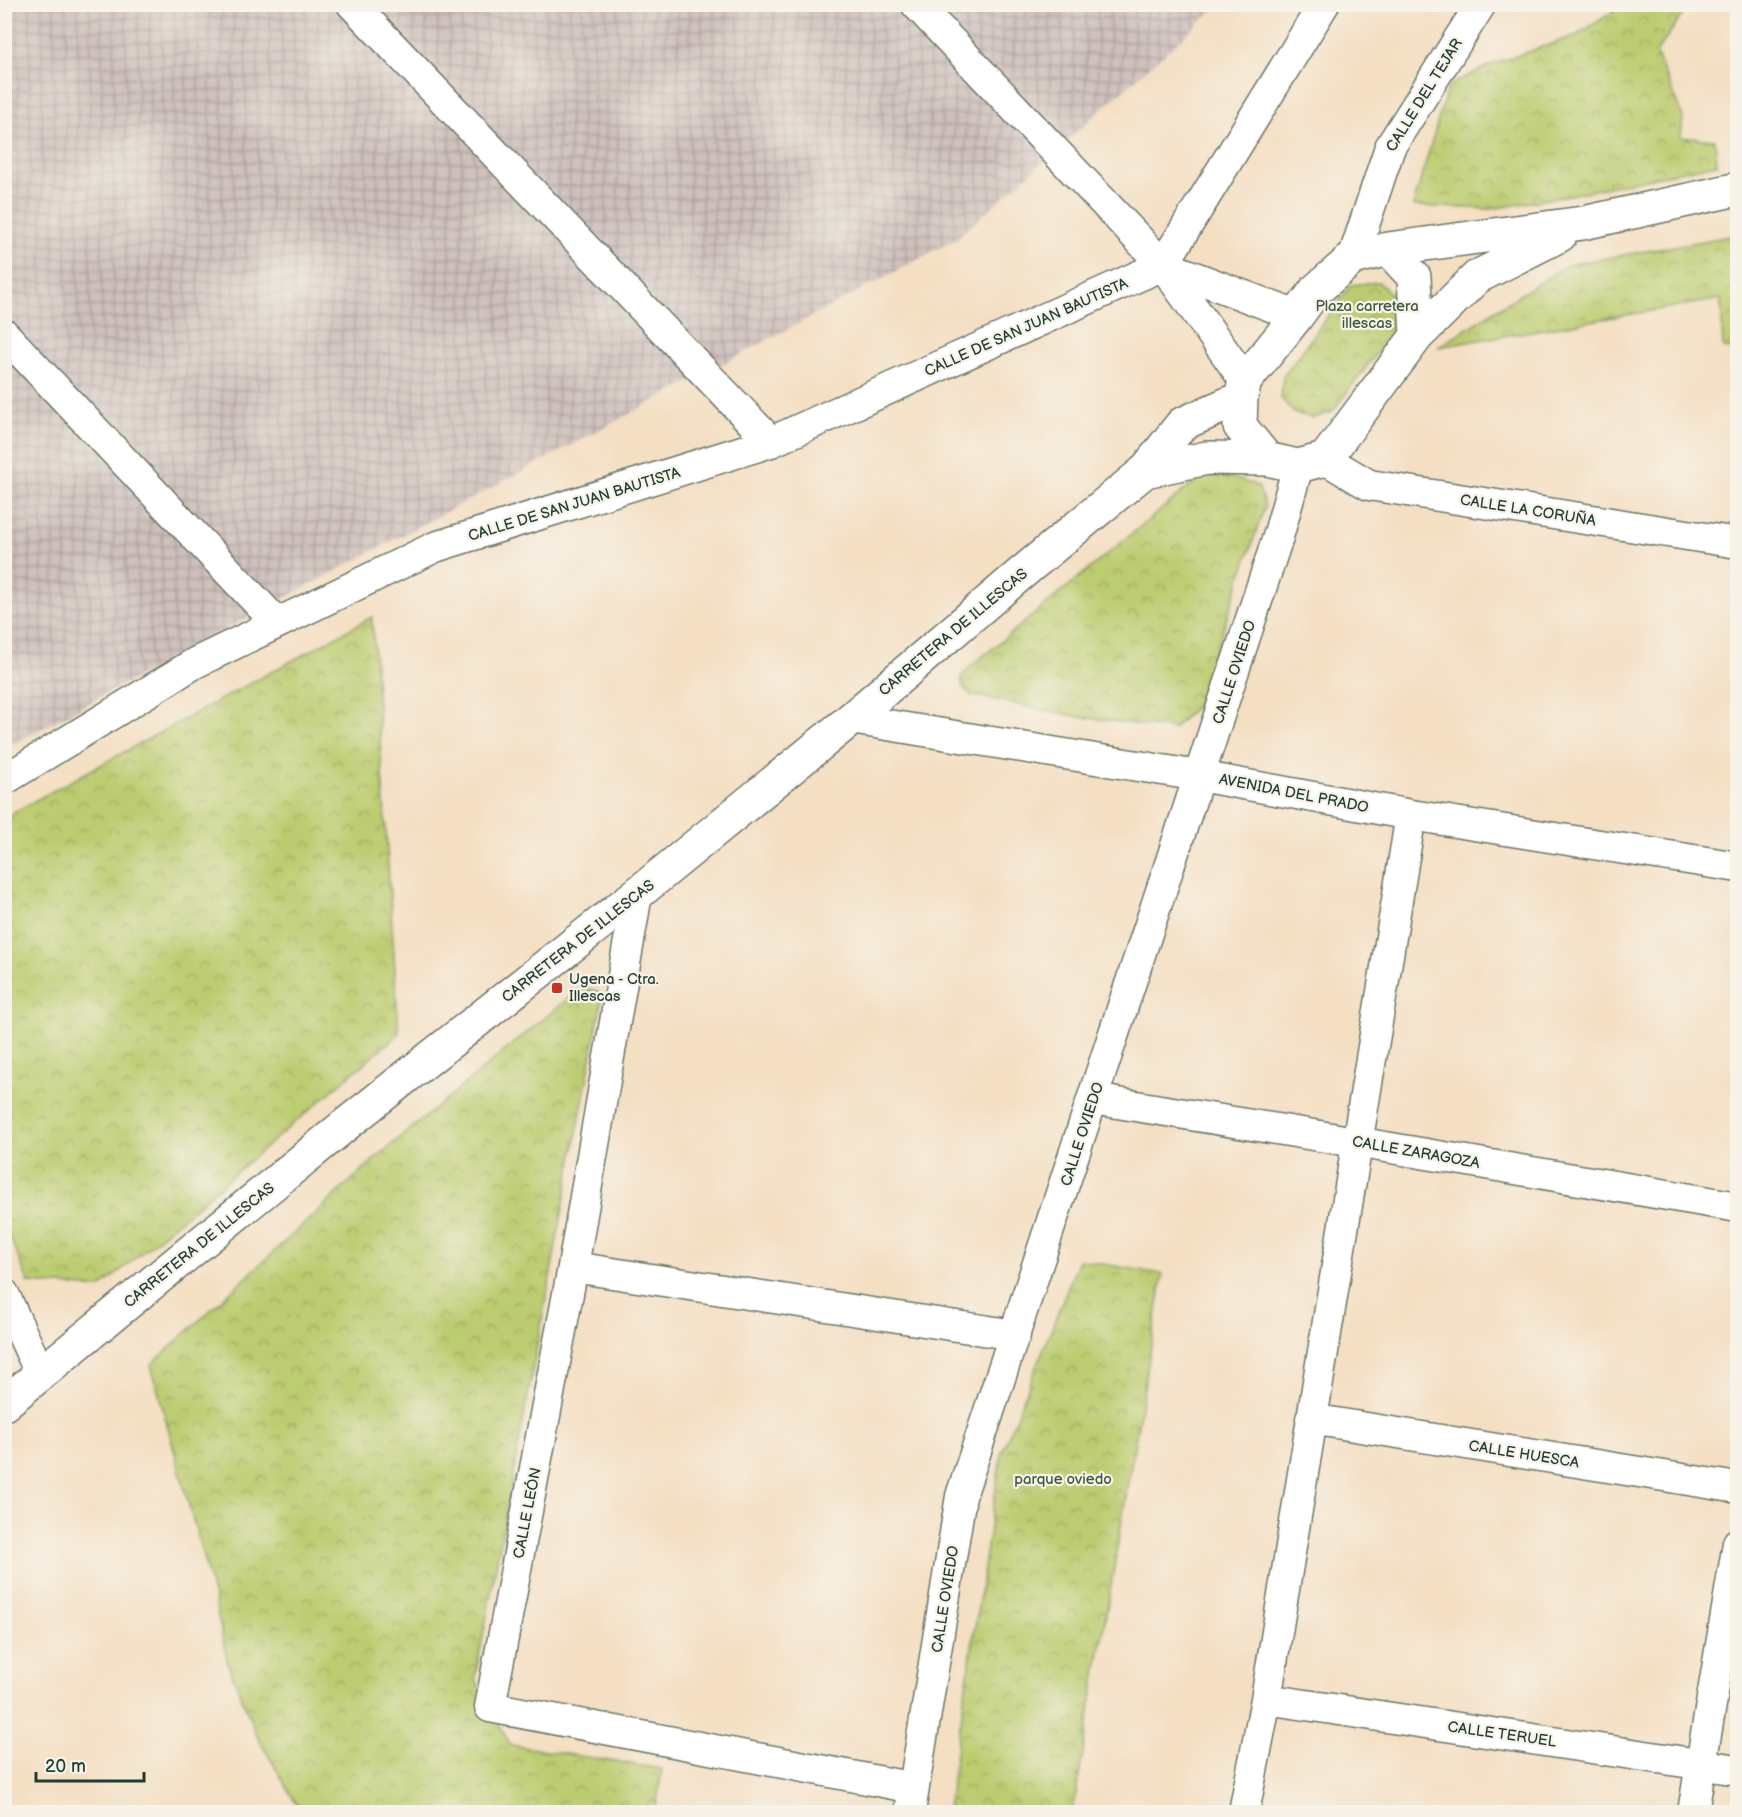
<svg xmlns="http://www.w3.org/2000/svg" width="1742" height="1817" viewBox="0 0 1742 1817" font-family="'Balsamiq Sans',sans-serif">
<defs>
<pattern id="industrial-grid" width="8" height="8" patternUnits="userSpaceOnUse" patternTransform="scale(1.5)"><rect width="8" height="8" fill="#cfc0bb"/><path d="M0 4h8M4 0v8" fill="none" stroke="#a79d99"/></pattern>
<pattern id="park-crowns" width="20" height="18" patternUnits="userSpaceOnUse" patternTransform="scale(1.5)"><rect width="20" height="18" fill="#bccc6f"/><path d="M2 6a3 3 0 1 1 6 0M12 15a3 3 0 1 1 6 0" fill="none" stroke="#98a75c"/></pattern>
</defs>
<rect width="100%" height="100%" fill="#f7f3e8"/>
<filter id="ink" filterUnits="userSpaceOnUse"><feTurbulence type="fractalNoise" baseFrequency=".0167" numOctaves="2"/><feDisplacementMap in="SourceGraphic" scale="12" xChannelSelector="R" yChannelSelector="G"/><feConvolveMatrix kernelMatrix="1 2 1 2 8 2 1 2 1" color-interpolation-filters="sRGB"/></filter>
<filter id="wash" filterUnits="userSpaceOnUse"><feTurbulence type="fractalNoise" baseFrequency=".008" numOctaves="4" result="noise"/><feDisplacementMap in="SourceGraphic" scale="24" xChannelSelector="R" yChannelSelector="G"/><feGaussianBlur stdDeviation="1.35" result="paint"/><feColorMatrix in="noise" values="0 0 0 0 0 0 0 0 0 0 0 0 0 0 0 0 0 1.4 0 .05"/><feComposite in="paint" operator="in"/></filter>
<g filter="url(#wash)">
<rect width="100%" height="100%" fill="#f4dfc3"/>
<!-- industrial -->
<path fill="url(#industrial-grid)" d="M5,5H1219L956,239L5,748Z"/>
<!-- park -->
<path fill="url(#park-crowns)" stroke="#6e8452" stroke-width="1.5" d="M1625,4L1689,5L1656,53L1683,117L1681,137L1715,140L1717,164L1565,196L1491,209L1413,206L1448,86L1490,65L1577,35Z
M1737,235V349L1723,348L1721,299L1438,347L1567,265Z
M1379,282L1400,303L1398,325L1332,412L1313,418L1294,413L1281,398L1283,377L1351,285Z
M1221,474L1258,486L1265,506L1197,705L1173,729L1080,717L971,695L963,687L961,677L970,667L1197,480Z
M372,617L399,1034L100,1288L29,1283L5,1226V817Z
M582,987L603,994L475,1678L510,1745L662,1769L655,1812H301L257,1736L228,1664L215,1601L151,1365L378,1156Z
M1079,1260L1163,1274L1073,1812H947L1001,1455Z"/>
</g>
<g filter="url(#ink)">
<g fill="none" stroke-linecap="round" stroke-linejoin="round">
<!-- street casing -->
<g stroke="#6a7666" stroke-width="33">
<path id="street" d="M352,4L771,442
M916,4L1163,265L1245,381
M1353,258L1390,147L1481,4
M1163,265L1324,4
M4,334L277,623
M1325,459L1369,485L1738,543
M851,719L1199,776L1411,815L1738,867
M4,780L195,663L435,547L771,442L1163,265L1297,316
M637,894L573,1267L490,1707L914,1788
M1093,1099L1356,1142L1738,1207
M573,1267L1015,1335
M4,1294L41,1375
M1311,1419L1738,1488
M1266,1699L1738,1770
M910,1812L961,1496L1278,537L1298,466
M1244,1812L1266,1699L1411,815
M1693,1812L1738,1543"/>
</g>
<!-- secondary casing -->
<g stroke="#6a7666" stroke-width="36">
<path id="secondary" d="M1388,249L1583,223L1738,189
M1417,336L1477,277L1560,235
M1145,471L1207,458L1267,459L1298,466L1325,459L1417,336L1414,277L1388,249L1353,258L1316,290L1297,316L1245,381L1241,398L1240,426L1267,459
M4,1404L344,1126L637,894L851,719L1024,571L1145,471L1182,424L1241,398"/>
</g>
<!-- street -->
<use href="#street" stroke="#fff" stroke-width="30"/>
<!-- secondary -->
<use href="#secondary" stroke="#fff" stroke-width="33"/>
</g>
</g>
<!-- markers -->
<rect fill="#c8321e" stroke="#f7f3e8" stroke-width="2" x="551" y="982" width="12" height="12" rx="3"/>
<g text-anchor="middle" stroke-width="4.5" stroke-linejoin="round" paint-order="stroke">
<!-- street labels -->
<g font-size="15" fill="#1f3d34" stroke="#f7f3e8">
<text transform="translate(1424 95) rotate(-58)" y="5">CALLE DEL TEJAR</text>
<text transform="translate(1026 327) rotate(-24)" y="5">CALLE DE SAN JUAN BAUTISTA</text>
<text transform="translate(574 504) rotate(-17)" y="5">CALLE DE SAN JUAN BAUTISTA</text>
<text transform="translate(1528 510) rotate(9)" y="5">CALLE LA CORUÑA</text>
<text transform="translate(953 632) rotate(-40)" y="5">CARRETERA DE ILLESCAS</text>
<text transform="translate(1234 672) rotate(-72)" y="5">CALLE OVIEDO</text>
<text transform="translate(1294 793) rotate(11)" y="5">AVENIDA DEL PRADO</text>
<text transform="translate(578 941) rotate(-38)" y="5">CARRETERA DE ILLESCAS</text>
<text transform="translate(1082 1134) rotate(-72)" y="5">CALLE OVIEDO</text>
<text transform="translate(1416 1152) rotate(10)" y="5">CALLE ZARAGOZA</text>
<text transform="translate(199 1245) rotate(-39)" y="5">CARRETERA DE ILLESCAS</text>
<text transform="translate(1524 1454) rotate(9)" y="5">CALLE HUESCA</text>
<text transform="translate(527 1513) rotate(-79)" y="5">CALLE LEÓN</text>
<text transform="translate(945 1599) rotate(-81)" y="5">CALLE OVIEDO</text>
<text transform="translate(1502 1734) rotate(8)" y="5">CALLE TERUEL</text>
</g>
<!-- park labels -->
<g font-size="15" fill="#3e5a40" stroke="#f7f3e8">
<text x="1367" y="311">Plaza carretera<tspan x="1367" dy="17">illescas</tspan></text>
<text x="1063" y="1484">parque oviedo</text>
</g>
<!-- poi labels -->
<g font-size="15" fill="#1f3d34" stroke="#f7f3e8" text-anchor="start">
<text x="569" y="984">Ugena - Ctra.<tspan x="569" dy="17">Illescas</tspan></text>
</g>
</g>
<!-- margin -->
<rect width="1742" height="1817" fill="none" stroke="#f7f3e8" stroke-width="24"/>
<!-- scale -->
<path d="M36 1772v9h108v-9" fill="none" stroke="#1f3d34" stroke-width="3"/>
<text x="45" y="1772" font-size="18" fill="#1f3d34" stroke="#f7f3e8" stroke-width="4.5" paint-order="stroke">20 m</text>
</svg>
